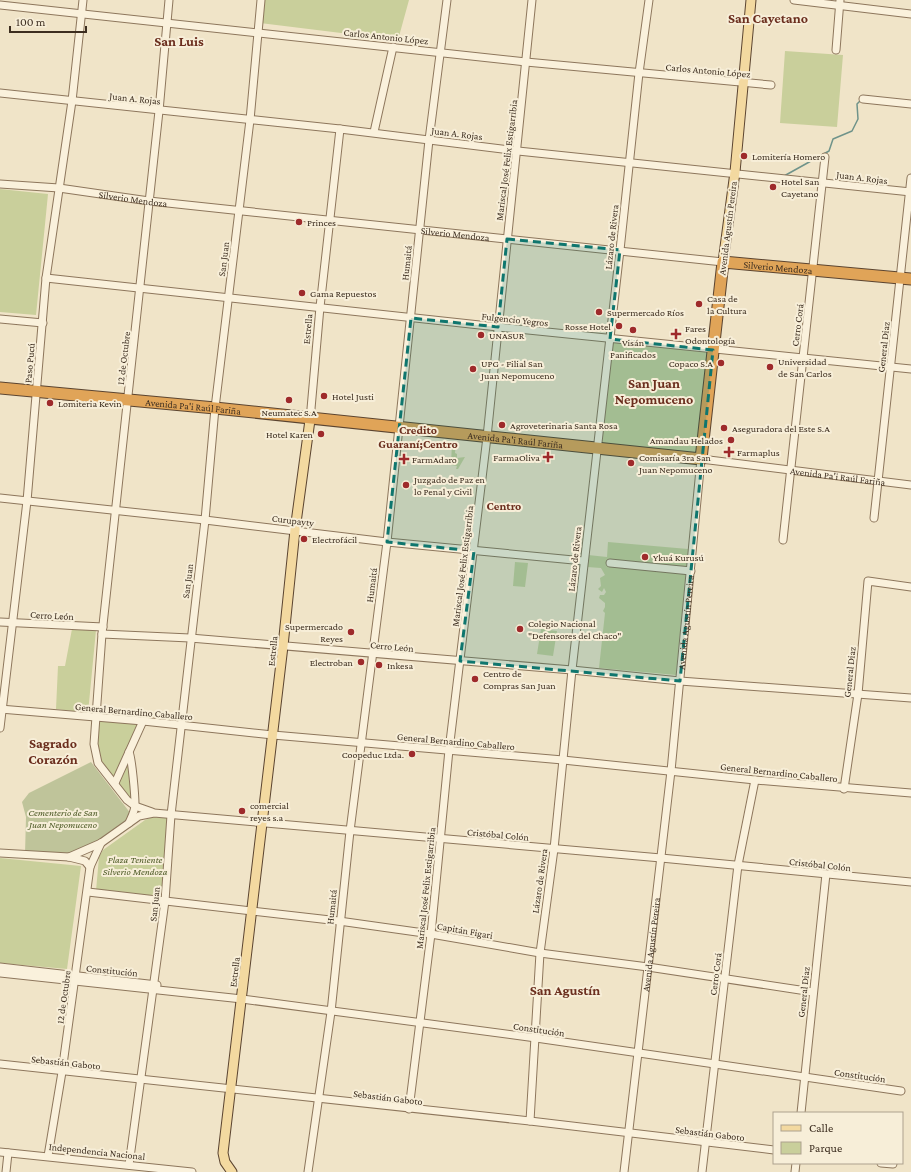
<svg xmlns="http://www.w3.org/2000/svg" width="911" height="1172" viewBox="0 0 911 1172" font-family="'Crimson Pro',serif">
<rect width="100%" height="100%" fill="#f0e4c8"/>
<!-- green -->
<path fill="#c9cf9b" d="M263,0H409L398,40L260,23Z
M785,51L843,55L837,127L780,123Z
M0,189L48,194L36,315L0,312Z
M611,340L712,351L700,458L597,447Z
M452,442H456L455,453L457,454V458L465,457L458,469H456L457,466L451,465Z
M608,542L688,549L676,675L599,668L605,613L603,611L605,607V603L599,598L600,595H604L606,592L604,588L602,592L598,589L601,586L600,578L605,575L601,568L587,567L588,555L607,557Z
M515,562L528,563L525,587L513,586Z
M72,629L96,630L88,713L56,709L58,666H65Z
M541,629L557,631L553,656L537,654Z
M95,718L143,721L129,752L135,806L98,763Z
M153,817L169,818L162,897L96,891L99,857L103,850L145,820Z
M0,858L81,866L67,969L0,963Z"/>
<!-- cemetery -->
<path fill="#bfc49a" d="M91,762L131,814L130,823L69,856L25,854L26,817L22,802L29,793Z"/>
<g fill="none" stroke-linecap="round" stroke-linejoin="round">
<!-- stream -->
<path stroke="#6f938a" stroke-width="1.5" d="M784,176L829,151L833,139L852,131L858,119L857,104L860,101"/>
<!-- minor casing -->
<g stroke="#8d765c" stroke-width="9">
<g id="minor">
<path d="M794,0L911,14"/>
<path d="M0,5L526,62L771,85"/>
<path d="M836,50L840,0"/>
<path d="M0,93L340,129L518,151L911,192"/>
<path d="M863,99L911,104"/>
<path d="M374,132L393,47"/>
<path id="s1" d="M0,184L59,188L149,201L723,262"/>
<path d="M46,278L498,327L911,369"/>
<path d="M0,319L43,323"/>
<path d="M310,420L320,307L340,129"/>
<path d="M0,498L205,520L387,542L584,561"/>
<path d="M874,518L911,178"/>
<path d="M783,540L825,157"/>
<path d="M610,563L691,571"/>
<path d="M0,622L103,627"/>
<path d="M102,634L190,638L572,670L680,681L911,698"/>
<path d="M0,709L143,721L273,735L563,760L755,780L911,793"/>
<path d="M0,728L27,501L46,278L72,101L83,0"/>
<path d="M129,752C132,759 135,795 135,805C135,811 131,818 129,823"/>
<path d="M115,783L143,721"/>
<path d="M844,789L858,694L868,581L911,587"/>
<path d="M152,812L135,806L127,800L98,763L94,744L102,634L159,111L169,0"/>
<path d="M0,853L69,857L85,861L90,867"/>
<path d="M69,857L101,843L139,816L154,813L661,858L911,882"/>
<path d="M88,892L339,921L431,934L540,953L648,967L813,992"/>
<path d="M0,967L157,985"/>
<path d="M0,973L242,999L536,1038L901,1091"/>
<path d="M0,1064L530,1121L774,1150"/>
<path d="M409,1109L431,934L449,750L487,437L532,0"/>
<path d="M801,1113L826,874"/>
<path d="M530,1121L540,953L554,849L572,670L620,250L639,73L649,0"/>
<path d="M0,1152L192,1172"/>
<path d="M48,1156L62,1072L90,867L101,843"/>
<path d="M881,1163L893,1164"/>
<path d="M129,1165L165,901L171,815L205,520L215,408L250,120L261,0"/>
<path d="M6,1172L8,1153"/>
<path d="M308,1172L331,1012L350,831L387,542L429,140L447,0"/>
<path id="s2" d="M624,1172L671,771L701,459L911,485"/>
<path d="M702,1172L738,865L755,780"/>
<path d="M795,1172L796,1163"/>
</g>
</g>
<!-- major casing -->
<g stroke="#5b4430" stroke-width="11">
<path id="major" d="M723,262L735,172L751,0
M232,1172L225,1162L223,1153L283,646L295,530L310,420"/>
</g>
<!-- highway casing -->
<g stroke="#5b4430" stroke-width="13">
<g id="highway">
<path id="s3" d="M0,388L215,408L701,459L723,262L911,279"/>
</g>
</g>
<!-- minor -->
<use href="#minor" stroke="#faf1dc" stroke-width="7"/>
<!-- major -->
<use href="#major" stroke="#f3d9a0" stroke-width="9"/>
<!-- highway -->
<use href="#highway" stroke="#e0a458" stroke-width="11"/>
</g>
<!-- marked area -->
<path fill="#0f766e" fill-opacity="0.2" stroke="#0f766e" stroke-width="3" stroke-dasharray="8 5" stroke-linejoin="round" d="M507,239L620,250L610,339L713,350L680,681L460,661L474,551L387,542L411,318L498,327Z"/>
<!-- markers -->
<g fill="#9e2a2b" stroke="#f7eed8" stroke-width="1.5">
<circle cx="744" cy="156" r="4"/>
<circle cx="773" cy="187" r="4"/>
<circle cx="299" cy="222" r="4"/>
<circle cx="302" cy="293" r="4"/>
<circle cx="699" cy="304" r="4"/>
<circle cx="599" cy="312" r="4"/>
<circle cx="619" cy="326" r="4"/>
<circle cx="633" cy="330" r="4"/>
<path d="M674 328h4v4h4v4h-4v4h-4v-4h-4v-4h4z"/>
<circle cx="481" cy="335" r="4"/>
<circle cx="721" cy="363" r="4"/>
<circle cx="770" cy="367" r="4"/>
<circle cx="473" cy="369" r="4"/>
<circle cx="324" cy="396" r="4"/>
<circle cx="289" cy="400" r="4"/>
<circle cx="50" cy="403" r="4"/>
<circle cx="502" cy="425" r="4"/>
<circle cx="724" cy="428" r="4"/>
<circle cx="321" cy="434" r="4"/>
<circle cx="731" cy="440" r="4"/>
<path d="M727 446h4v4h4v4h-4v4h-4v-4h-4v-4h4z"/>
<path d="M546 451h4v4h4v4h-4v4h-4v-4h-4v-4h4z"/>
<path d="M402 453h4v4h4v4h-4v4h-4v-4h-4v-4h4z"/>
<circle cx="631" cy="463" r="4"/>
<circle cx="406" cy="485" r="4"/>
<circle cx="304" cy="539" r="4"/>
<circle cx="645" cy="557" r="4"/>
<circle cx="520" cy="629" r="4"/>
<circle cx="351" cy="632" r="4"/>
<circle cx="361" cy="662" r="4"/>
<circle cx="379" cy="665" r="4"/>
<circle cx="475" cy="679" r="4"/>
<circle cx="412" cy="754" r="4"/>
<circle cx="242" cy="811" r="4"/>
</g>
<g text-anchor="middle" stroke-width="4" stroke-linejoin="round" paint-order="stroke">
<!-- street labels -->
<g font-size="10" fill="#3d2e20" stroke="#f7eed8">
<text transform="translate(386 36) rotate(6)" y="4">Carlos Antonio López</text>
<text transform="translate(708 70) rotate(5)" y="4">Carlos Antonio López</text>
<text transform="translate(135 98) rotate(6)" y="4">Juan A. Rojas</text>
<text transform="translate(457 133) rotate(7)" y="4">Juan A. Rojas</text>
<text transform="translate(506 160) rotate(-83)" y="4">Mariscal José Felix Estigarribia</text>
<text transform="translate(862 177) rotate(7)" y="4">Juan A. Rojas</text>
<text dy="4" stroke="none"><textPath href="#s1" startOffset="134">Silverio Mendoza</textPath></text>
<text transform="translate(727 228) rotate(-83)" y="4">Avenida Agustín Pereira</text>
<text dy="4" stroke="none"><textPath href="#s1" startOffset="458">Silverio Mendoza</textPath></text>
<text transform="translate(611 237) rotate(-84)" y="4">Lázaro de Rivera</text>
<text transform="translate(223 259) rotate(-83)" y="4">San Juan</text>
<text transform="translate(406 263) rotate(-84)" y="4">Humaitá</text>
<text dy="4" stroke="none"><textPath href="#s3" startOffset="958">Silverio Mendoza</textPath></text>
<text transform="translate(515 319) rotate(6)" y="4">Fulgencio Yegros</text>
<text transform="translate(797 325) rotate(-83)" y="4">Cerro Corá</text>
<text transform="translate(307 329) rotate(-85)" y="4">Estrella</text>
<text transform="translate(883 347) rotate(-84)" y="4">General Diaz</text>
<text transform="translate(123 358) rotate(-83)" y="4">12 de Octubre</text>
<text transform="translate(29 363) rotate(-85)" y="4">Paso Pucú</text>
<text dy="4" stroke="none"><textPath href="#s3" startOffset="194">Avenida Pa'i Raúl Fariña</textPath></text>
<text dy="4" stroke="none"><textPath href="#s3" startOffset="518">Avenida Pa'i Raúl Fariña</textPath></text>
<text dy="4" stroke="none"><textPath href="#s2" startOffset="855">Avenida Pa'i Raúl Fariña</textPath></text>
<text transform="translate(293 520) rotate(7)" y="4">Curupayty</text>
<text transform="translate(574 559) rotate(-84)" y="4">Lázaro de Rivera</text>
<text transform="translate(462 566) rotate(-83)" y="4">Mariscal José Felix Estigarribia</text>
<text transform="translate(187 581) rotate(-83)" y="4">San Juan</text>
<text transform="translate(371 585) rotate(-83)" y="4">Humaitá</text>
<text transform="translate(52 615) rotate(3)" y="4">Cerro León</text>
<text dy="4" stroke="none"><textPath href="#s2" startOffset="553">Avenida Agustín Pereira</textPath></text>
<text transform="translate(392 646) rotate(5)" y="4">Cerro León</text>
<text transform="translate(272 651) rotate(-84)" y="4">Estrella</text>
<text transform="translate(849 672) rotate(-84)" y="4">General Diaz</text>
<text transform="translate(134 711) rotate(5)" y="4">General Bernardino Caballero</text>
<text transform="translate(456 741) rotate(5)" y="4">General Bernardino Caballero</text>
<text transform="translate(779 772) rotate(6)" y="4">General Bernardino Caballero</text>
<text transform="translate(498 834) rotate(5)" y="4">Cristóbal Colón</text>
<text transform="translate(820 864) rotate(6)" y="4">Cristóbal Colón</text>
<text transform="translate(539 881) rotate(-82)" y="4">Lázaro de Rivera</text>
<text transform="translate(425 888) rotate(-84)" y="4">Mariscal José Felix Estigarribia</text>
<text transform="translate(154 904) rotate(-84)" y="4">San Juan</text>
<text transform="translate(331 907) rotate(-84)" y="4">Humaitá</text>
<text transform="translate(465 930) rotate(10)" y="4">Capitán Figari</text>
<text dy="4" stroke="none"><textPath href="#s2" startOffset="229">Avenida Agustín Pereira</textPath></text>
<text transform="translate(112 970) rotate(6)" y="4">Constitución</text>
<text transform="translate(234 972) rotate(-83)" y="4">Estrella</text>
<text transform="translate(715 974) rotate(-83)" y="4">Cerro Corá</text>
<text transform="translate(803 992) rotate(-84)" y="4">General Diaz</text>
<text transform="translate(63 997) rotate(-82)" y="4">12 de Octubre</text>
<text transform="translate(539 1029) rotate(8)" y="4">Constitución</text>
<text transform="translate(66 1062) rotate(6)" y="4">Sebastián Gaboto</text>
<text transform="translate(860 1075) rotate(8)" y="4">Constitución</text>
<text transform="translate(388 1097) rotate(7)" y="4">Sebastián Gaboto</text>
<text transform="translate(710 1133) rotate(7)" y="4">Sebastián Gaboto</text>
<text transform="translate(97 1151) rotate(6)" y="4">Independencia Nacional</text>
</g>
<!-- poi labels -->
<g font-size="10" fill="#3d2e20" stroke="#f7eed8" text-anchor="start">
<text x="752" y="160">Lomitería Homero</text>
<text x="781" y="185">Hotel San<tspan x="781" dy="12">Cayetano</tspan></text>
<text x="307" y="226">Princes</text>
<text x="310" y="297">Gama Repuestos</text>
<text x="707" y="302">Casa de<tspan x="707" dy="12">la Cultura</tspan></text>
<text x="607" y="316">Supermercado Ríos</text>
<text x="611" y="330" text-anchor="end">Rosse Hotel</text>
<text x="685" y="332">Fares<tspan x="685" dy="12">Odontología</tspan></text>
<text x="489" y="339">UNASUR</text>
<text x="633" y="346" text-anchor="middle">Visán<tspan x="633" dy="12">Panificados</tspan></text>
<text x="778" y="365">Universidad<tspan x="778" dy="12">de San Carlos</tspan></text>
<text x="481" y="367">UPG - Filial San<tspan x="481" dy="12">Juan Nepomuceno</tspan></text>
<text x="713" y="367" text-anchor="end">Copaco S.A</text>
<text x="332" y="400">Hotel Justi</text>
<text x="58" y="407">Lomiteria Kevin</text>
<text x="289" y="416" text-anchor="middle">Neumatec S.A</text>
<text x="510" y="429">Agroveterinaria Santa Rosa</text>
<text x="732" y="432">Aseguradora del Este S.A</text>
<text x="313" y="438" text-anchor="end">Hotel Karen</text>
<text x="723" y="444" text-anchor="end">Amandau Helados</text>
<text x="737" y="456">Farmaplus</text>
<text x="540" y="461" text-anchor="end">FarmaOliva</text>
<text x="639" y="461">Comisaría 3ra San<tspan x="639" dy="12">Juan Nepomuceno</tspan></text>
<text x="412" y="463">FarmAdaro</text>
<text x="414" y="483">Juzgado de Paz en<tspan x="414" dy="12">lo Penal y Civil</tspan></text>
<text x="312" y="543">Electrofácil</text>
<text x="653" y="561">Ykuá Kurusú</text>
<text x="528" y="627">Colegio Nacional<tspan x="528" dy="12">"Defensores del Chaco"</tspan></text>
<text x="343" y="630" text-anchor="end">Supermercado<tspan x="343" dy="12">Reyes</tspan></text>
<text x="353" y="666" text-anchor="end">Electroban</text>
<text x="387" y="669">Inkesa</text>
<text x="483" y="677">Centro de<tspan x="483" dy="12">Compras San Juan</tspan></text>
<text x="404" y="758" text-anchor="end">Coopeduc Ltda.</text>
<text x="250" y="809">comercial<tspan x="250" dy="12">reyes s.a</tspan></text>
</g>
<!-- park labels -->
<g font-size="10" font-style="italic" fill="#4d5a26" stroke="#f7eed8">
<text x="63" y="816">Cementerio de San<tspan x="63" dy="12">Juan Nepomuceno</tspan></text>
<text x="135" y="863">Plaza Teniente<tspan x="135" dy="12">Silverio Mendoza</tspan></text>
</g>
<!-- quarter labels -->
<g font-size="12" font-weight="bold" fill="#6b2e1e" stroke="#f7eed8">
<text x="418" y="434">Credito<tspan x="418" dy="14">Guaraní;Centro</tspan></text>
<text x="504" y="510">Centro</text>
</g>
<!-- district labels -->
<g font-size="14" font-weight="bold" fill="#6b2e1e" stroke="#f7eed8">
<text x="768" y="23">San Cayetano</text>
<text x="179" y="46">San Luis</text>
<text x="654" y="388">San Juan<tspan x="654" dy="16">Nepomuceno</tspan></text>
<text x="53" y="748">Sagrado<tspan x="53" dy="16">Corazón</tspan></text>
<text x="565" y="995">San Agustín</text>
</g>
</g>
<!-- legend -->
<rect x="773" y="1112" width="130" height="52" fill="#f7eed8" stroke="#ada18e"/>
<rect x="781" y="1125" width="20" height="6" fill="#f3d9a0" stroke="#ada18e"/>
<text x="809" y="1132" font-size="12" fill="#3d2e20">Calle</text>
<rect x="781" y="1142" width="20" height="12" fill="#c9cf9b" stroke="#ada18e"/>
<text x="809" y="1152" font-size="12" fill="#3d2e20">Parque</text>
<!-- scale -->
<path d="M10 26v6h76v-6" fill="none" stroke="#3d2e20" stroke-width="2"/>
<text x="16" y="26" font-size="12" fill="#3d2e20" stroke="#f7eed8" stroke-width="3" paint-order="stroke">100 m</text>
</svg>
